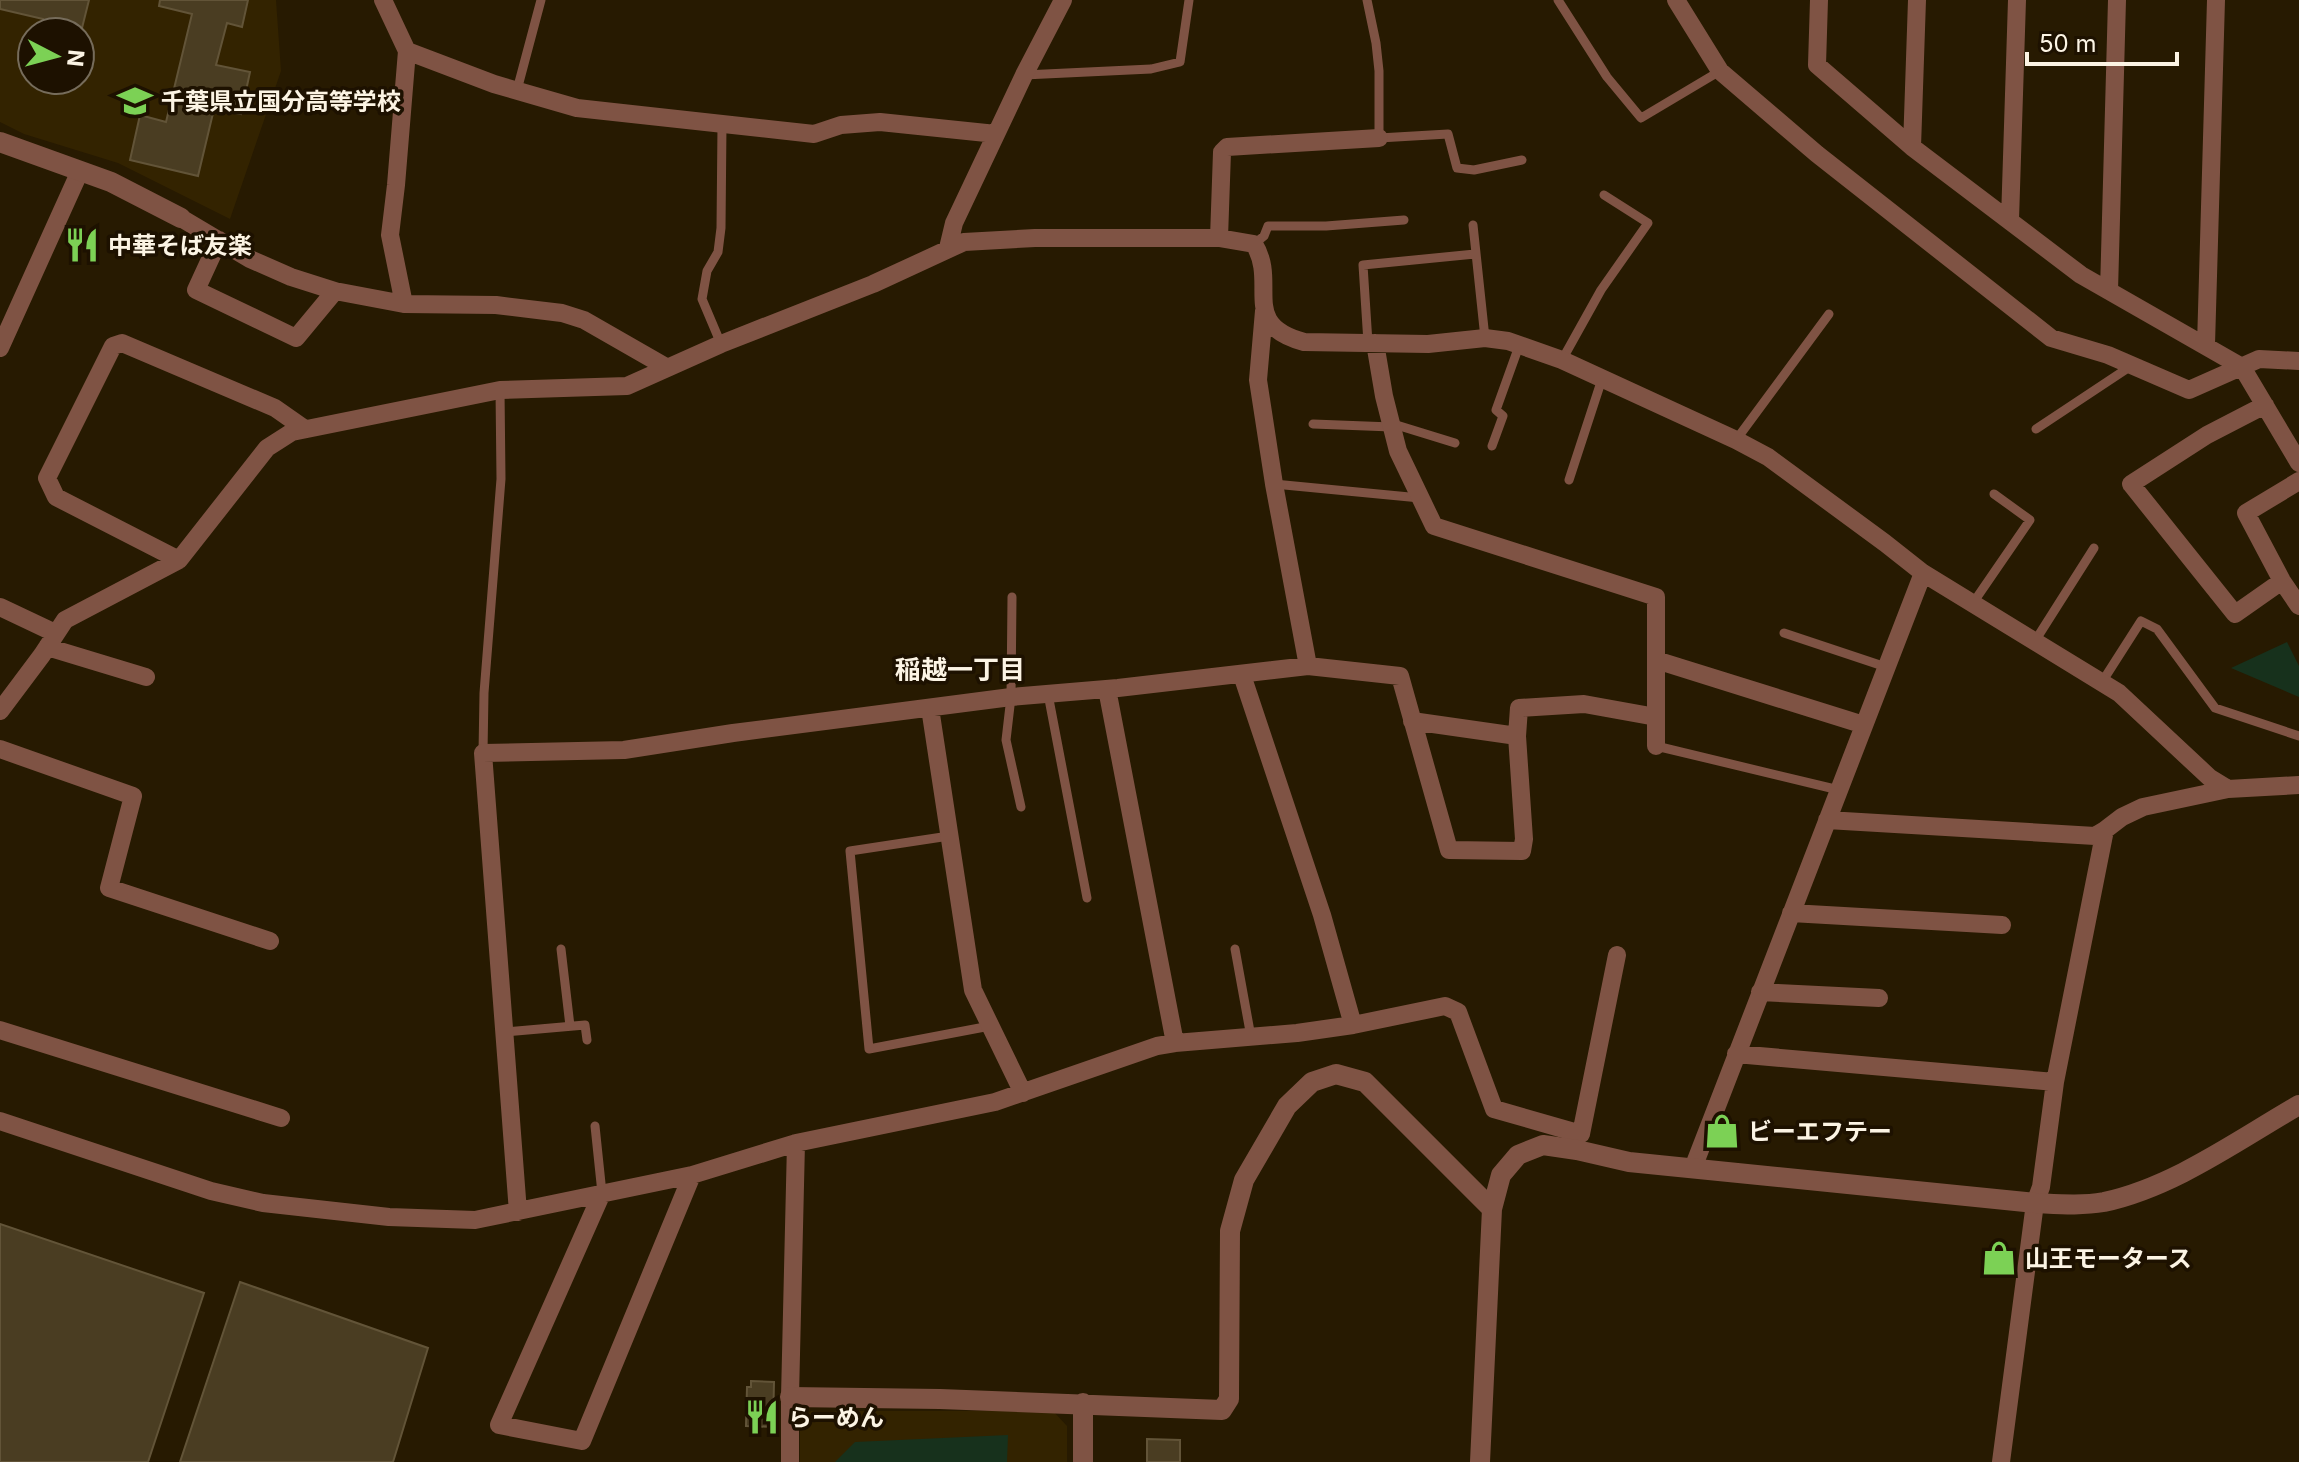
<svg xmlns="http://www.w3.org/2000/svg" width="2299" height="1462" viewBox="0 0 2299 1462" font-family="Inter,'Noto Sans JP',sans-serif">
<rect width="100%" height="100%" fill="#271a01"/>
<!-- built -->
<path fill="#332300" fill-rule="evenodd" d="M 0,0 L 276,0 L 281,71 L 230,219 L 118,163 L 24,134 L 0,122 ZM 32,32 L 80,32 L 80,80 L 32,80 Z
M 811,1411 L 1053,1411 L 1067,1426 L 1067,1462 L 800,1462 L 800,1423 Z"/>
<!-- green -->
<path fill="#17311c" d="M 2287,642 L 2299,666 L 2299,697 L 2231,668 Z
M 1008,1435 L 1007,1462 L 835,1462 L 855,1442 Z"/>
<!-- building -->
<path fill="#4a3d22" stroke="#625438" stroke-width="2" d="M 0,0 L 89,0 L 81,32 L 39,32 L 43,19 L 0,9 Z
M 160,0 L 248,0 L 242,27 L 227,23 L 216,65 L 250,72 L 241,114 L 214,109 L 198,176 L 130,160 L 140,115 L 166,122 L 192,14 L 159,6 Z
M 0,1224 L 204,1293 L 148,1462 L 0,1462 Z
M 240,1282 L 428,1348 L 393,1462 L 180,1462 Z
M 751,1381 L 774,1382 L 773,1427 L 746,1426 L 747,1387 L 751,1387 Z
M 1147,1439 L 1180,1440 L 1180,1462 L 1147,1462 Z"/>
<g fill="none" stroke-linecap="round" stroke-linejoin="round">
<!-- service -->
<path stroke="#7f5344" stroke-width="9" d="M 1367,0 L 1376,43 L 1379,71 L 1379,138 L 1448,134 L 1457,168 L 1474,170 L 1522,160
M 1558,0 L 1607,77 L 1641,118 L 1720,71
M 1024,75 L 1151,69 L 1180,62 L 1189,0
M 517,90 L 541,0
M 1473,225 L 1485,338
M 1254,244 L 1264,236 L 1268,226 L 1326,226 L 1404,220
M 1368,343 L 1363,265 L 1475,254
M 721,344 L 702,299 L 707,271 L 718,252 L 721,228 L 722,125
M 1562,360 L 1601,290 L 1648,223 L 1604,195
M 1390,423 L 1455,443
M 1313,424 L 1392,427
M 2036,429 L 2131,366
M 1736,440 L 1829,314
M 1492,446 L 1503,416 L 1496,410 L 1519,346
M 1569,480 L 1602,379
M 1274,484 L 1420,498
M 1012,597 L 1011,697 L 1006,740 L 1021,807
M 1973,603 L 2030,520 L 1994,494
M 1784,633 L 1886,667
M 2035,641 L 2094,548
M 2102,682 L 2141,621 L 2157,629 L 2215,708 L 2299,736
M 1048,694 L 1087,898
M 1656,746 L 1839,790
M 483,753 L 484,693 L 501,479 L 500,390
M 949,836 L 850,851 L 869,1049 L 990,1026
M 561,949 L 570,1026
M 1235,949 L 1251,1037
M 505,1032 L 585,1025 L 587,1040
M 595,1126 L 602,1193"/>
<!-- minor -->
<path stroke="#7f5344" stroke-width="18" d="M 383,0 L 407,51 L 396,185 L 390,235 L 404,304
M 1676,0 L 1720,71 L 1817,154 L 2051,338 L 2108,355 L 2189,390 L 2259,359 L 2299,361
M 1819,0 L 1817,65 L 1912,147 L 2081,275 L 2242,367 L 2299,463
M 407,51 L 494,84 L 577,108 L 814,134 L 841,125 L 880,122 L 996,134
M 1912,147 L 1917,0
M 181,218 L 250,259 L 291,277 L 335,291 L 404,304 L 496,305 L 562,313 L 584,320 L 666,367
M 2010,220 L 2017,0
M 1219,238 L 1222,152 L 1227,147 L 1379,138
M 219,240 L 196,290 L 296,338 L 335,291
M 948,248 L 954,223 L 1024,75 L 1063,0
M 2109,291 L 2117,0
M 1375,343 L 1384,396 L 1398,451 L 1434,526 L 1656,597 L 1656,746
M 2206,345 L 2216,0
M 0,348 L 80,171
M 2265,405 L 2207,435 L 2131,484 L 2235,614 L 2282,581
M 2299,481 L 2246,513 L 2282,581 L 2299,606
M 179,560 L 56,497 L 47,478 L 113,346 L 122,343 L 275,408 L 305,429
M 0,607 L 55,633
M 47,647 L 146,677
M 1656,660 L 1864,725
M 1308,666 L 1400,676 L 1449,850 L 1522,851 L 1524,839 L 1517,736 L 1519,708 L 1584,704 L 1656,717
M 1242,675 L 1322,915 L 1353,1025 L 1445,1006 L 1458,1012 L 1494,1109 L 1581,1134 L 1617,955
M 1107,689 L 1175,1043
M 930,708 L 973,990 L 1023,1093
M 0,711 L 42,655 L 65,620 L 179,560 L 267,448 L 292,432 L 500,390 L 627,386 L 721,344 L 873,284 L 964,242 L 1035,238 L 1219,238 L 1254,244 C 1279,284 1238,324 1304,342 L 1428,344 L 1485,338 L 1508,341 L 1562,360 L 1736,440 L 1768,457 L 1885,543 L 1923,573 L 2119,693 L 2210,778 L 2228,789 L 2299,785
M 1412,721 L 1517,736
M 0,749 L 133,796 L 109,888 L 270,941
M 1827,820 L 2095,836 L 2105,830
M 1791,913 L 2002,925
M 1760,992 L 1879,998
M 0,1030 L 281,1118
M 1736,1054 L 2055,1082
M 0,1121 L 211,1191 L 263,1203 L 389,1217 L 475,1220 L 692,1175 L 796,1143 L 995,1102 L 1157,1046 L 1175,1043 L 1297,1033 L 1353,1025
M 1693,1168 L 1923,573
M 602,1193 L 499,1425 L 582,1441 L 692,1175
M 518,1212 L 483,753 L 624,750 L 733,733 L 1011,697 L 1118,688 L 1308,666 L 1274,484 L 1258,380 L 1264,311
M 790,1462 L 790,1397 L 796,1143
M 2001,1462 L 2035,1203 L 2041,1187 L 2055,1082 L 2105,830 L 2122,817 L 2143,807 L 2228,789"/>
<!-- tertiary -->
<path stroke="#7f5344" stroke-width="20" d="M 0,142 L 111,182 L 181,218
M 790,1397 L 940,1399 L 1222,1410 L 1229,1399 L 1230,1231 L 1244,1180 L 1287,1106 L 1312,1082 L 1336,1074 L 1365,1082 L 1492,1209
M 1083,1462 L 1083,1403
M 1480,1462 L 1492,1209 L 1501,1175 L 1518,1155 L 1543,1145 L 1577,1150 L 1629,1162 L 2035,1203 C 2058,1204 2081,1206 2104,1202 C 2174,1187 2238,1140 2299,1105"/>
</g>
<!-- icons -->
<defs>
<g id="school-bare" transform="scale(2.76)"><path d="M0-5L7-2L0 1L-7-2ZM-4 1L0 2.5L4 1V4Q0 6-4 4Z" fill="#7cd155" stroke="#1d1100" stroke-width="2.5" paint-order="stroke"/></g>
<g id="restaurant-bare" transform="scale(2.76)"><path d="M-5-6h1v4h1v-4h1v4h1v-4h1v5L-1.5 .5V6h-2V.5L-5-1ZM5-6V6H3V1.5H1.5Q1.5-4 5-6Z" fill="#7cd155" stroke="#1d1100" stroke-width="2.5" paint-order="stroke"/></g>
<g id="shop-bare" transform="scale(2.76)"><path d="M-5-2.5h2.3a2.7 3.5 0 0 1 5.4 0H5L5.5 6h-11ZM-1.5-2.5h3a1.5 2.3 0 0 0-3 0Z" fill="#7cd155" stroke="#1d1100" stroke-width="2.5" paint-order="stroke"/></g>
</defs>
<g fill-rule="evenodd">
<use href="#school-bare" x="135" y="101"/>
<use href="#restaurant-bare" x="82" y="245"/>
<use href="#shop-bare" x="1722" y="1131"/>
<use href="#shop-bare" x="1999" y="1258"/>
<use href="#restaurant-bare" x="762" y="1417"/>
</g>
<g text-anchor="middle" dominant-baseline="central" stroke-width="7" stroke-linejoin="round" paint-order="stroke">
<!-- poi labels -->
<g font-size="24" font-weight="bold" fill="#fcf4e4" stroke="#1d1100" text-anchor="start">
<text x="161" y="101">千葉県立国分高等学校</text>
<text x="108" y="245">中華そば友楽</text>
<text x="1748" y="1131">ビーエフテー</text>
<text x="2025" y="1258">山王モータース</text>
<text x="788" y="1417">らーめん</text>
</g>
<!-- neighbourhood labels -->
<g font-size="26" font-weight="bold" fill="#fcf4e4" stroke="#1d1100">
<text x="960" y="669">稲越一丁目</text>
</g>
</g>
<!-- north arrow -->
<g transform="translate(56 56) rotate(96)"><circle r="38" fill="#1d1100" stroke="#766c5b" stroke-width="2"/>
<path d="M0-6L14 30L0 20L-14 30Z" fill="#7cd155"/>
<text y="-12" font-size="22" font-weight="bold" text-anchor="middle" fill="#fcf4e4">N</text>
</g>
<!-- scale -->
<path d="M2027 52v12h150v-12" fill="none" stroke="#fcf4e4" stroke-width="4"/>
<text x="2039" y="52" font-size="24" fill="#fcf4e4" stroke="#1d1100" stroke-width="6" paint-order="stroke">50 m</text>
</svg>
